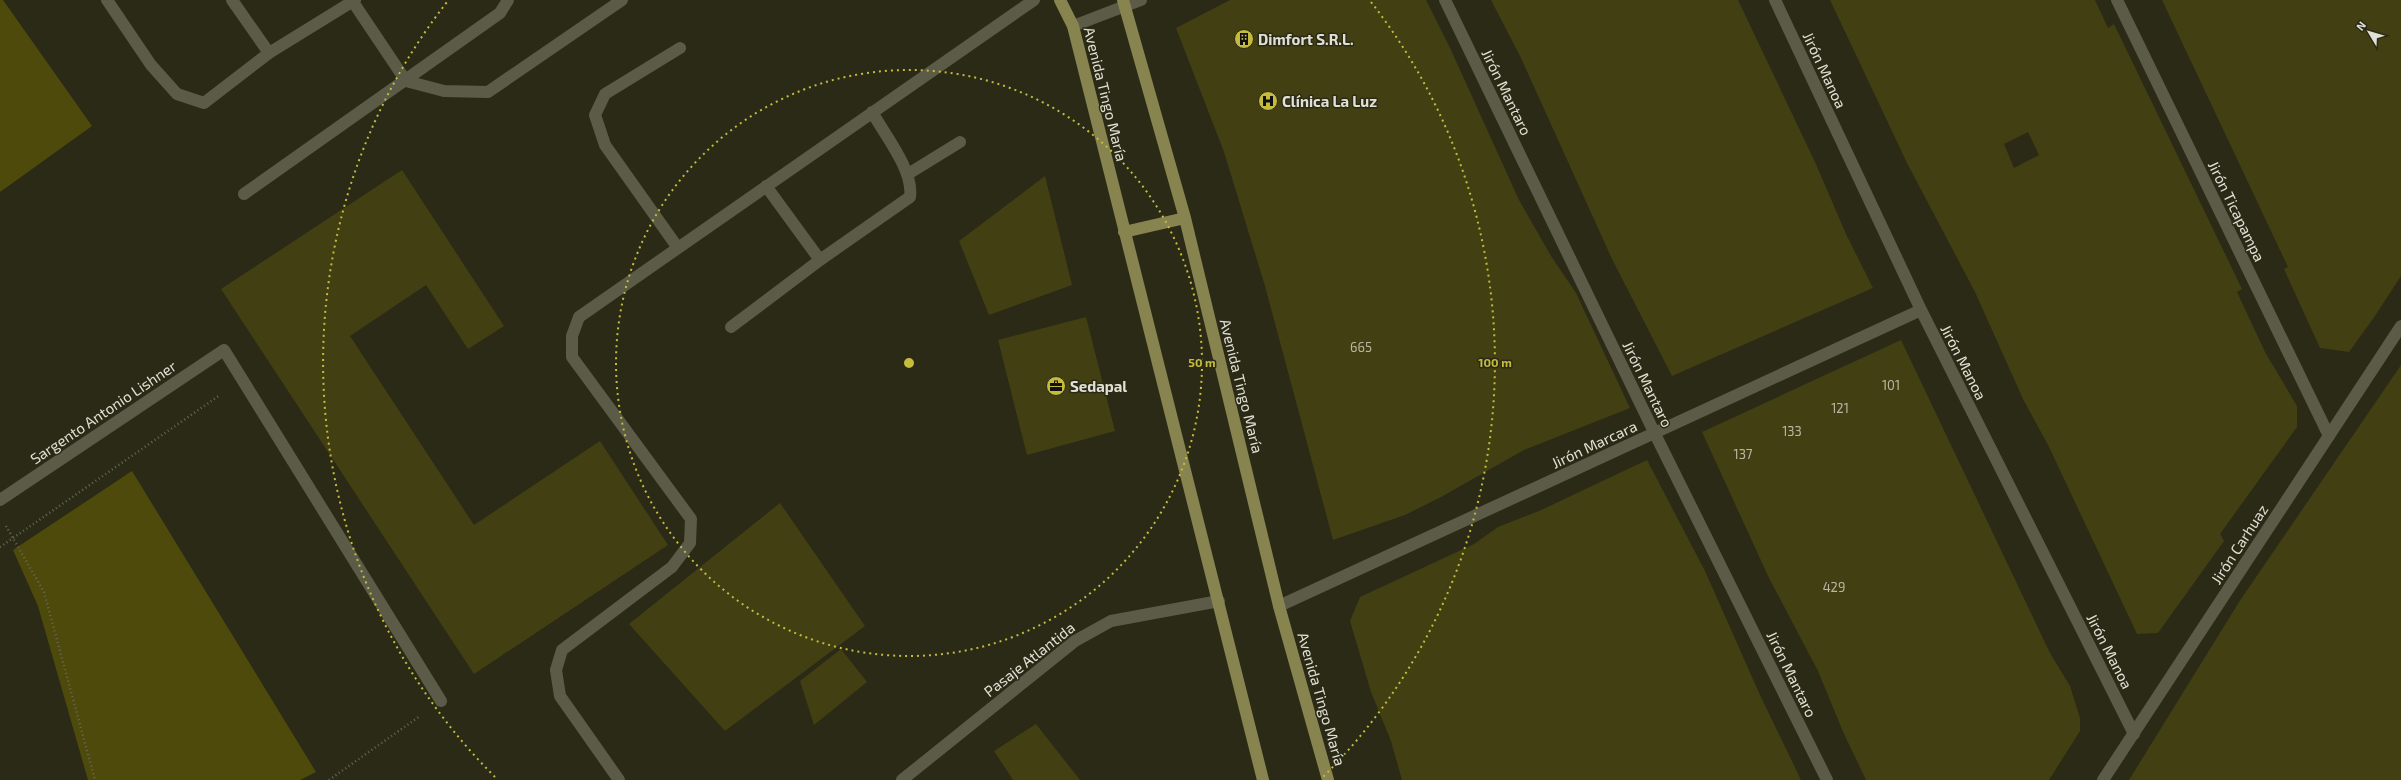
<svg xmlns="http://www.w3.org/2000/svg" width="2401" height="780" viewBox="0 0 2401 780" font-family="'Exo 2',sans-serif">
<rect width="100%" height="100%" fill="#2b2a17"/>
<!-- green -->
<path fill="#4e4a0c" d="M 0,0 L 3,0 L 92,126 L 0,192 Z
M 132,471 L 316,772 L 300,780 L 88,780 L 38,606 L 13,550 Z"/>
<!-- building -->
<path fill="#423f12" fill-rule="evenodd" d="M 1230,0 L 1426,0 L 1451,50 L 1519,200 L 1551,256 L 1576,293 L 1630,408 L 1524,450 L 1441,497 L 1405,515 L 1333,540 L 1265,286 L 1224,152 L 1176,28 Z
M 1491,0 L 1738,0 L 1815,162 L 1846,234 L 1873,288 L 1672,376 L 1612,259 L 1521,58 Z
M 1830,0 L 2095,0 L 2108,28 L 2114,24 L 2242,289 L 2237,292 L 2265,352 L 2297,406 L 2297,427 L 2220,534 L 2224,541 L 2158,633 L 2137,634 L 2049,447 L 2023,399 L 1975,292 L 1907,163 ZM 2028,132 L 2039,155 L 2014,168 L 2004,144 Z
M 2162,0 L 2401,0 L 2401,276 L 2375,316 L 2349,352 L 2320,348 L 2284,269 L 2288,267 Z
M 402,170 L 504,326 L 468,349 L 426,285 L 350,336 L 474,525 L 600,441 L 668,545 L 474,674 L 221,289 Z
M 1045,176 L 1072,285 L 989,315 L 959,241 Z
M 1086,317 L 1115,431 L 1027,455 L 998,340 Z
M 1901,340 L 2050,653 L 2070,686 L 2080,718 L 2080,731 L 2049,780 L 1866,780 L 1844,734 L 1818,671 L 1769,578 L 1702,432 Z
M 2401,365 L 2401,780 L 2129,780 L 2239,602 Z
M 1647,460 L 1705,571 L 1760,695 L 1801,780 L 1402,780 L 1391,741 L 1371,692 L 1350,621 L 1360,597 L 1474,544 L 1498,527 L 1539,511 Z
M 780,503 L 865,626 L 725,731 L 629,624 Z
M 841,649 L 867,682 L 814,725 L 800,681 Z
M 1036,724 L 1080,780 L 1013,780 L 994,751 Z"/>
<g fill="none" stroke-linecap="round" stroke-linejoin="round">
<!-- path -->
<path stroke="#686757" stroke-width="2.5" stroke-dasharray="1 3" stroke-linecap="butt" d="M 6,526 L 44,592 L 95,780
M 0,547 L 220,395
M 329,780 L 420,716"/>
<!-- minor -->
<path stroke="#5c5b47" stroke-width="12" d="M 107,0 L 151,65 L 177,94 L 204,103 L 269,53 L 355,0
M 232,0 L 269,53
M 1445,0 L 1655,434 L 1827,780
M 1775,0 L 1921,310 L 2134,734
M 2117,0 L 2329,436
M 353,2 L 406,81 L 444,91 L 488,92 L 622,0
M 1073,26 L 1141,0
M 908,174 L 960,142
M 766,186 L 820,260 L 910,197 C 914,171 885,135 872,112
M 244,194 L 500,13 L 508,0
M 678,248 L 605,145 L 595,115 L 605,94 L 680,48
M 731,327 L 820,260
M 0,500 L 224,350 L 441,701
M 1279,606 L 1921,310
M 619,780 L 560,696 L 556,670 L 562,650 L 672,567 L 690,543 L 691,519 L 572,357 L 572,336 L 579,317 L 1034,0
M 902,780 L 1075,641 L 1111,621 L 1219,601
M 2103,780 L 2401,326"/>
<!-- major -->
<path stroke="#878450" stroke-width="12" d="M 1060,0 L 1073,26 L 1263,780
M 1123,0 L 1185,218 L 1279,606 L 1328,780
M 1124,232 L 1185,218"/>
</g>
<!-- distance rings -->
<g fill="none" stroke="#c5bc3d" stroke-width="2" stroke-dasharray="2 4">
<circle cx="909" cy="363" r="293"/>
<path d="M495 777A586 586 0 0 1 447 2M1371 2A586 586 0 0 1 1323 777"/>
</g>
<!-- icons -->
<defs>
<g id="building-disc" transform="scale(1)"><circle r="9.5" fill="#c5bc3d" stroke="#2b2a17"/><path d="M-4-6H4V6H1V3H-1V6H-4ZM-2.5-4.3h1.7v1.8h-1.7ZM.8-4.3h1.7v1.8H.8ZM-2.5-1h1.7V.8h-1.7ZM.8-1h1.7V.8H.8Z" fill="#111"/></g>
<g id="hospital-disc" transform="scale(1)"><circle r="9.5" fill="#c5bc3d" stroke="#2b2a17"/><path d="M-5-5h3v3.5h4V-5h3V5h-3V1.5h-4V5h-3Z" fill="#111"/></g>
<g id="office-disc" transform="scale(1)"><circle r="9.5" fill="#c5bc3d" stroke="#2b2a17"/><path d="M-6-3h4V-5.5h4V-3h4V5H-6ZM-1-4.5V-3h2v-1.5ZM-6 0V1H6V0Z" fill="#111"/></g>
</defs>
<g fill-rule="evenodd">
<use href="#building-disc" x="1244" y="39"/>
<use href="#hospital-disc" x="1268" y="101"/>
<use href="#office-disc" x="1056" y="386"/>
</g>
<g text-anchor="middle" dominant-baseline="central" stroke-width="3" stroke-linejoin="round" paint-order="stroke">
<!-- number labels -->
<g font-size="13" fill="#b8b8a4">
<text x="1361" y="347">665</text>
<text x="1891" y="385">101</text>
<text x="1840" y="408">121</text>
<text x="1792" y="431">133</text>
<text x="1743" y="454">137</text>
<text x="1834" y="587">429</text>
</g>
<!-- poi labels -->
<g font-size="15" font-weight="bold" fill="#e0e0d4" stroke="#2b2a17" text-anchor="start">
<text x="1258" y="39">Dimfort S.R.L.</text>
<text x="1282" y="101">Clínica La Luz</text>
<text x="1070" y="386">Sedapal</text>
</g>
<!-- street labels -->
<g font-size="15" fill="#e0e0d4" stroke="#2b2a17">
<text transform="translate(1825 70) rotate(65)">Jirón Manoa</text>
<text transform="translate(1507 92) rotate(64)">Jirón Mantaro</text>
<text transform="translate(1106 94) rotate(76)">Avenida Tingo María</text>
<text transform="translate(2237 211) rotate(64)">Jirón Ticapampa</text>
<text transform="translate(1964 362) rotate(63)">Jirón Manoa</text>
<text transform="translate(1648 384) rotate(64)">Jirón Mantaro</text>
<text transform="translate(1242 386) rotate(76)">Avenida Tingo María</text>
<text transform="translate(103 412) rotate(-34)">Sargento Antonio Lishner</text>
<text transform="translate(1594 444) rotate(-25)">Jirón Marcara</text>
<text transform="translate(2239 544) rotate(-57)">Jirón Carhuaz</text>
<text transform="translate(2110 651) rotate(63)">Jirón Manoa</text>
<text transform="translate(1029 659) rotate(-38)">Pasaje Atlantida</text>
<text transform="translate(1792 674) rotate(64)">Jirón Mantaro</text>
<text transform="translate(1322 699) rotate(74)">Avenida Tingo María</text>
</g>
</g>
<circle cx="909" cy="363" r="6" fill="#c5bc3d" stroke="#2b2a17" stroke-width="2"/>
<g font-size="12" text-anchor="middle" font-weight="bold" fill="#c5bc3d" stroke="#2b2a17" stroke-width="3" stroke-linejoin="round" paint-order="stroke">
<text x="1202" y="367">50 m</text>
<text x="1495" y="367">100 m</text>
</g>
<!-- north arrow -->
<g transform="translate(2369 32) rotate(308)" stroke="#2b2a17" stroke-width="3" paint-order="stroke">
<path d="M0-3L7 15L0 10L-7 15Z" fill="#e0e0d4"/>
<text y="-6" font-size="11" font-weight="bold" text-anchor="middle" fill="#e0e0d4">N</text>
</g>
</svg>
